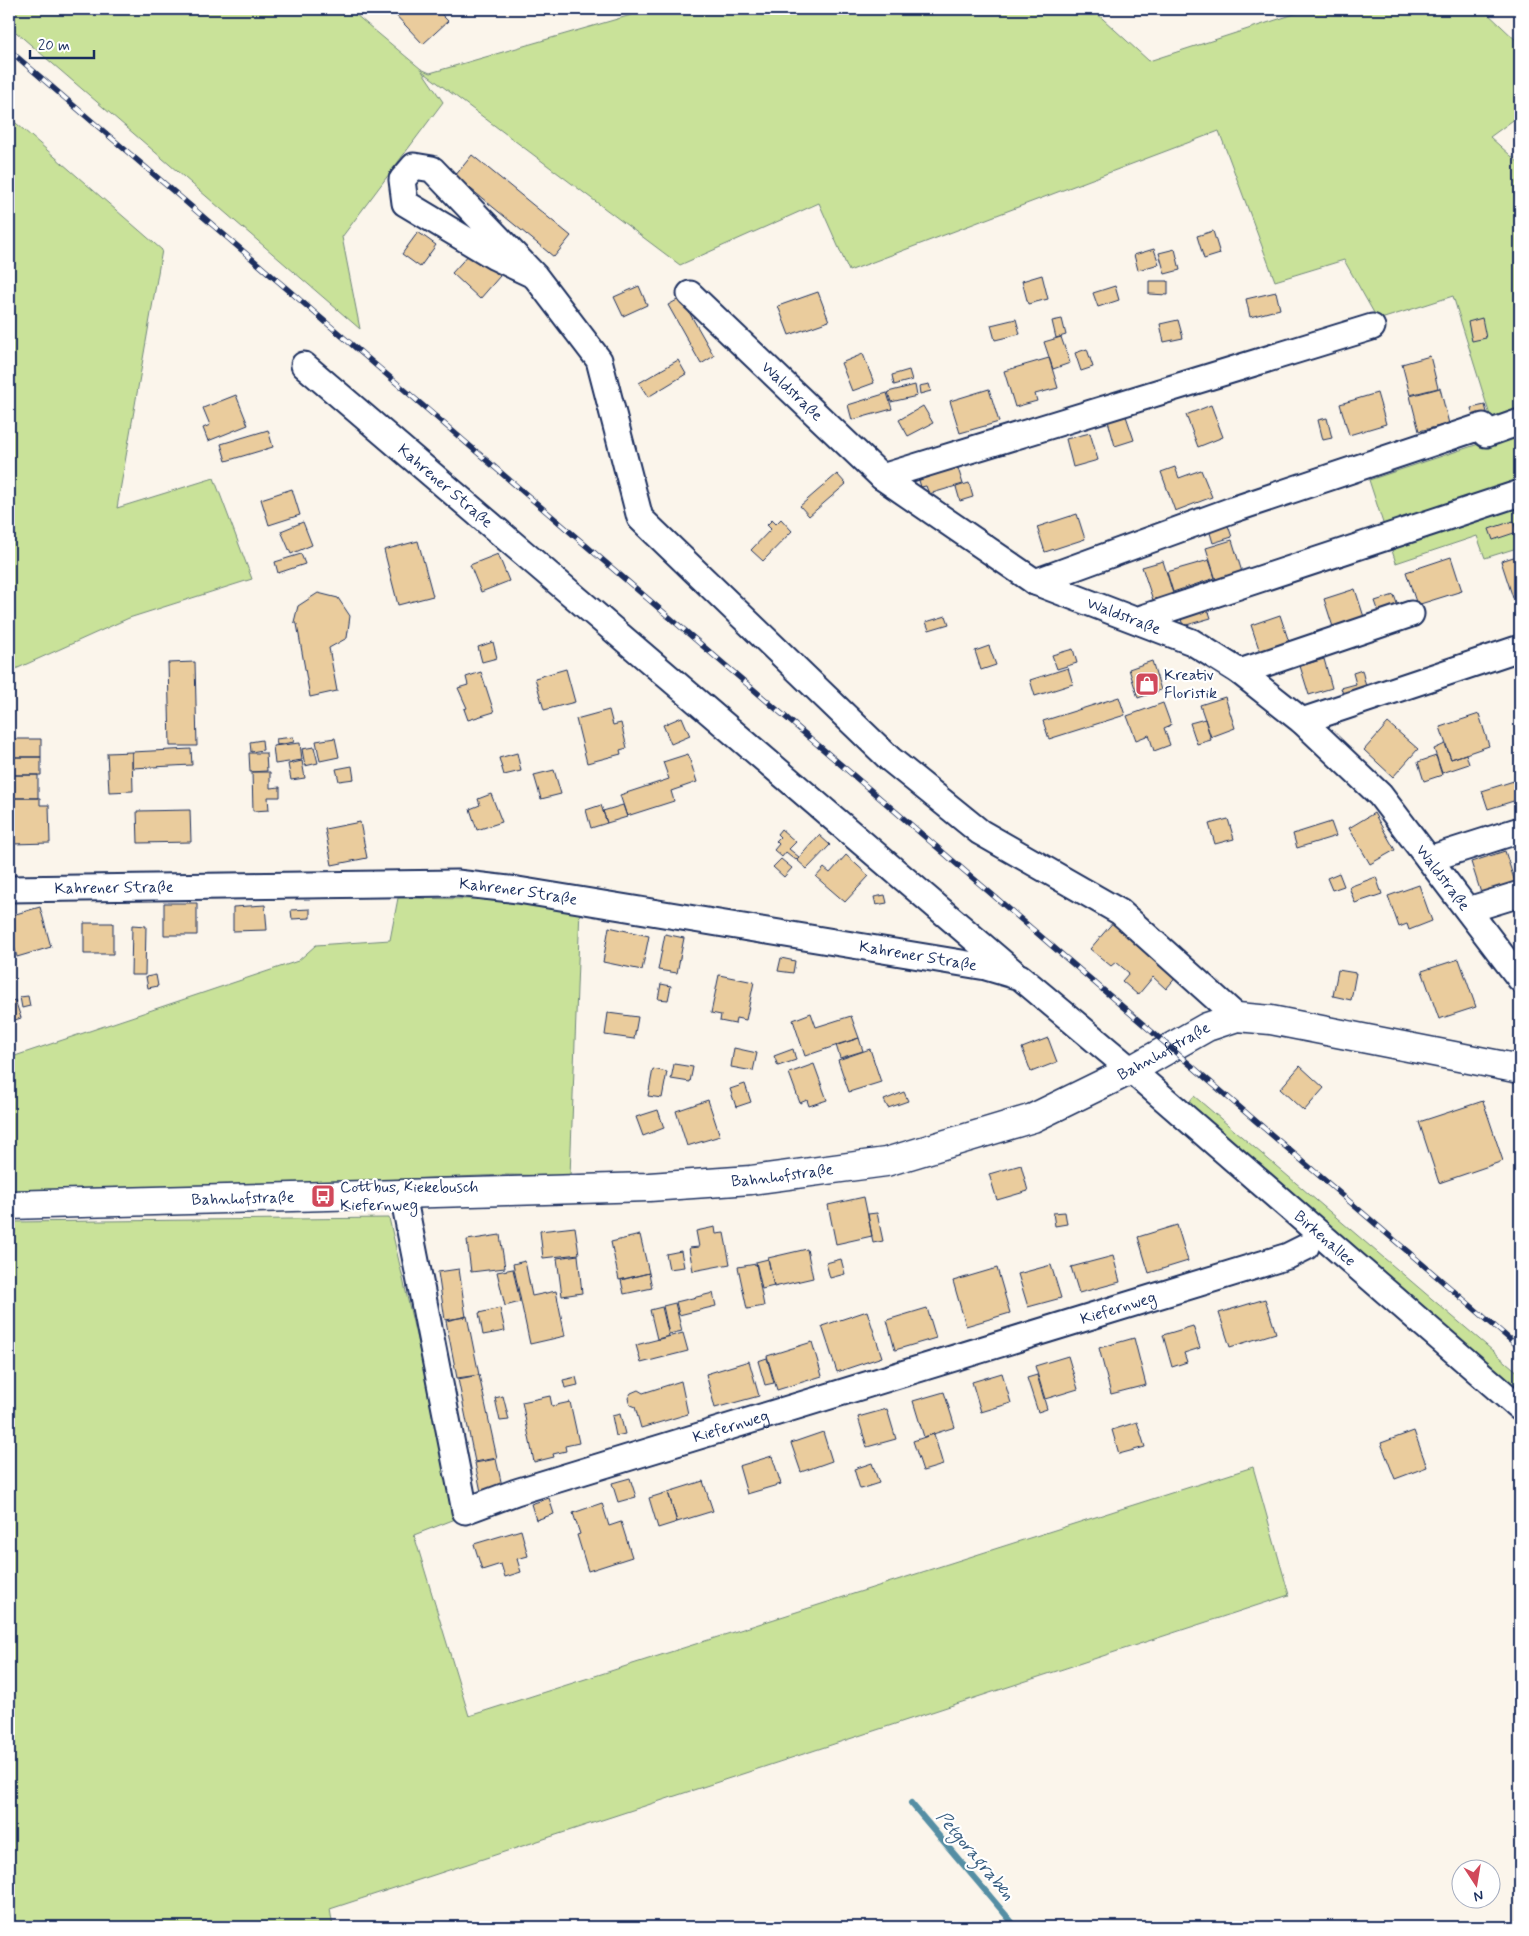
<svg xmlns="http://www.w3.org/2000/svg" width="1529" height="1936" viewBox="0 0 1529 1936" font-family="Mynerve,sans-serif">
<rect width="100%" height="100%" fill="#fbf5eb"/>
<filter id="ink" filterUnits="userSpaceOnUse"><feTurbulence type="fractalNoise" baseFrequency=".02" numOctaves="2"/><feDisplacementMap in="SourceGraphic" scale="10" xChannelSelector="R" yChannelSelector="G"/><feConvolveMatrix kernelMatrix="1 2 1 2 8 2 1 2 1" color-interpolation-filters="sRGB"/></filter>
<g filter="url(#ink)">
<!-- green -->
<path fill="#c9e299" stroke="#72887c" d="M 9,9 L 349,9 L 421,69 L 430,73 L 652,9 L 1092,9 L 1149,61 L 1310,9 L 1483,9 L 1520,44 L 1520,115 L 1490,137 L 1520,164 L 1520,547 L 1485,558 L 1477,536 L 1396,563 L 1369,480 L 1497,438 L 1453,296 L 1378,320 L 1344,260 L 1275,281 L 1219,131 L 849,271 L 819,203 L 680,265 L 422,71 L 443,102 L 342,237 L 360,329 L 9,26 Z
M 9,117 L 162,250 L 117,508 L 214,478 L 252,579 L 129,618 L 9,672 Z
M 398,898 L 473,899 L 580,908 L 570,1176 L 504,1175 L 9,1196 L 9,1058 L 298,961 L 316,945 L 390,940 Z
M 1194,1096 L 1520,1374 L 1520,1403 L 1186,1106 Z
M 389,1218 L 458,1518 L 414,1535 L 469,1716 L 1253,1467 L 1289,1595 L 330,1909 L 333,1927 L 9,1927 L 9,1222 Z"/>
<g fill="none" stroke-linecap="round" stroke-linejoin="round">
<!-- stream -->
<path stroke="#558ea4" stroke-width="6" d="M 911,1803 L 1016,1927"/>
</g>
<!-- building -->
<path fill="#eacc9d" stroke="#1b2f5e" d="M 390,9 L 436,9 L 448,21 L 423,44 Z
M 472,155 L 571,236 L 554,257 L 455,176 Z
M 1213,231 L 1220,254 L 1204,259 L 1197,236 Z
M 418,232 L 436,245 L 420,267 L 402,254 Z
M 1154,249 L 1159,264 L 1138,270 L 1134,255 Z
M 1175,249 L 1180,270 L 1165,274 L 1159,253 Z
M 471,252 L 500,276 L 480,299 L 452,273 Z
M 1042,275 L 1048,299 L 1028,304 L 1022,281 Z
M 1149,281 L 1168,281 L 1168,295 L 1149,294 Z
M 639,286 L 647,305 L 623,316 L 614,297 Z
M 1115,286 L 1119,300 L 1098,307 L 1093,293 Z
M 818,292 L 829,321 L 789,335 L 778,306 Z
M 1276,292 L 1280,309 L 1250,317 L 1246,299 Z
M 681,298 L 714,356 L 701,364 L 668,305 Z
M 1482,318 L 1486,338 L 1472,341 L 1468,322 Z
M 1016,319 L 1020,334 L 995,340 L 991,325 Z
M 1062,319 L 1066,335 L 1056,338 L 1052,321 Z
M 1178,320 L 1183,338 L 1164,342 L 1160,324 Z
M 1061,337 L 1070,363 L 1053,369 L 1044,342 Z
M 1087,349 L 1093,367 L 1081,371 L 1075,353 Z
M 863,354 L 874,383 L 852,391 L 841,363 Z
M 1430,356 L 1438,388 L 1410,395 L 1402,364 Z
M 1049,358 L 1058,388 L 1035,394 L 1037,401 L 1015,407 L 1004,371 Z
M 678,360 L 686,374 L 648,397 L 639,383 Z
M 909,370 L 912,380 L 894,385 L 892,375 Z
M 929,384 L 931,391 L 920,394 L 919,386 Z
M 915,385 L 917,396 L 891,402 L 888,392 Z
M 1440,388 L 1449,424 L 1419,431 L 1410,396 Z
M 989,389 L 999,422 L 960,433 L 950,401 Z
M 887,393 L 892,409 L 852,420 L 848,405 Z
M 1377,393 L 1386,424 L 1349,435 L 1340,404 Z
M 236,395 L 248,425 L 208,441 L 203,428 L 210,425 L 203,408 Z
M 1211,405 L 1223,437 L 1198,447 L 1186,415 Z
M 1485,405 L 1488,416 L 1474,419 L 1471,408 Z
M 923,406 L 933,423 L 908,436 L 899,420 Z
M 1126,416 L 1134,440 L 1115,446 L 1108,421 Z
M 1327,418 L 1332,438 L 1323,440 L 1318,420 Z
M 268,430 L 273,447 L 226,461 L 221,444 Z
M 1090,433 L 1098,460 L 1073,467 L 1066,439 Z
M 956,462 L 963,484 L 929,494 L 926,486 L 921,487 L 917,474 Z
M 1175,467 L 1179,478 L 1201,470 L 1212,497 L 1175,511 L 1161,472 Z
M 837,474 L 846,484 L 809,516 L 800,506 Z
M 969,483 L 973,497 L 960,501 L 956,487 Z
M 292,489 L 300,515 L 269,525 L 261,499 Z
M 1077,514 L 1085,539 L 1045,552 L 1037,527 Z
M 781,519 L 792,531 L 763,561 L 751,550 L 771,529 L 767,525 L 772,520 L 776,524 Z
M 1226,520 L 1232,537 L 1213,543 L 1208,526 Z
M 1513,521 L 1517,532 L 1493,540 L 1489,529 Z
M 303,522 L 312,545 L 291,554 L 281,531 Z
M 1232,540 L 1242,572 L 1216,580 L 1206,548 Z
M 418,541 L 433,596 L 398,605 L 384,550 Z
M 301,554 L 305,564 L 278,573 L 275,562 Z
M 498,554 L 509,581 L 481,592 L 470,565 Z
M 1520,555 L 1520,596 L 1513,598 L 1501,561 Z
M 1451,557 L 1462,591 L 1417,605 L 1406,572 Z
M 1209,560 L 1215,578 L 1173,592 L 1167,572 Z
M 1163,561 L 1175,600 L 1155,606 L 1142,567 Z
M 1355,589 L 1364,617 L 1333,627 L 1324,599 Z
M 318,593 L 338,598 L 350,616 L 347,638 L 329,648 L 337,691 L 310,697 L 297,624 L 294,622 L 298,606 Z
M 1394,595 L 1400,612 L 1381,618 L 1375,601 Z
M 1206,603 L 1211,618 L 1183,626 L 1179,612 Z
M 1280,615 L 1289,642 L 1260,652 L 1251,625 Z
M 946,616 L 949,624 L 929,630 L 926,622 Z
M 493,642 L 497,658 L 482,662 L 478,647 Z
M 989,646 L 996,665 L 981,670 L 975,651 Z
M 1073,649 L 1077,663 L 1057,669 L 1052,655 Z
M 1324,659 L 1332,688 L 1309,695 L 1300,666 Z
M 1152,661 L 1161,690 L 1138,698 L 1129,669 Z
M 195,662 L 197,746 L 170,746 L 168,663 Z
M 1068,668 L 1073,684 L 1035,696 L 1030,680 Z
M 566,669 L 575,702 L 544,710 L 535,678 Z
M 1362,670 L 1367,691 L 1344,697 L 1341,688 L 1356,684 L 1353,673 Z
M 481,672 L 494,712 L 468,720 L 464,709 L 467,708 L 458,688 L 468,685 L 466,677 Z
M 1119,697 L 1125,715 L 1049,739 L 1043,721 Z
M 1225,697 L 1235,728 L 1211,737 L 1200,705 Z
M 1163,703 L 1171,725 L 1164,728 L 1170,745 L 1154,751 L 1149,735 L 1136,740 L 1127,716 Z
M 609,710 L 613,725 L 621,723 L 627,748 L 620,750 L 621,754 L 587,763 L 576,719 Z
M 1479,714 L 1489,746 L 1451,759 L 1440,727 Z
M 682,717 L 690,736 L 671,744 L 663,725 Z
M 1205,719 L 1211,740 L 1197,744 L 1190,723 Z
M 1388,723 L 1418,749 L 1393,777 L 1364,750 Z
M 293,737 L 294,742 L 277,745 L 276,739 Z
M 335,738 L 339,757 L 320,761 L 316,741 Z
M 9,739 L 41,739 L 41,757 L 9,757 Z
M 262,740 L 263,750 L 251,752 L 250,742 Z
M 300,743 L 302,760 L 275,764 L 273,746 Z
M 1445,744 L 1451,759 L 1466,754 L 1469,764 L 1442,773 L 1434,749 Z
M 314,747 L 318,763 L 305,766 L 302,749 Z
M 191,749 L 192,765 L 132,768 L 132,752 Z
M 132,752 L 133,791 L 109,792 L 107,753 Z
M 249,753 L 266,753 L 267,771 L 250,772 Z
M 517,753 L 521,771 L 504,775 L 499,758 Z
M 688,754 L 697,782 L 671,791 L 674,801 L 627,816 L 620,795 L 669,779 L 663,762 Z
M 1436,756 L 1442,775 L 1424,781 L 1418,762 Z
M 9,757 L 41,757 L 41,775 L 9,775 Z
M 302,761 L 305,778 L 291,780 L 288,764 Z
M 352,766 L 354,779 L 339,781 L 336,769 Z
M 554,770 L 561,794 L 541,799 L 534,775 Z
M 252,772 L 270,772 L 270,788 L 280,787 L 280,797 L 268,797 L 269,810 L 253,811 Z
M 9,775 L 38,775 L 38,798 L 9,798 Z
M 1520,779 L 1520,799 L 1488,809 L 1482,791 Z
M 491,794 L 502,822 L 477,830 L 470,809 L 480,805 L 478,799 Z
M 10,798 L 40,798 L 40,805 L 49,805 L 50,843 L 12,844 Z
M 601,805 L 607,823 L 591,828 L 586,810 Z
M 623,805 L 627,817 L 607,823 L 603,811 Z
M 190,810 L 191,842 L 138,843 L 137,811 Z
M 1374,813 L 1395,850 L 1370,864 L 1349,828 Z
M 1228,819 L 1234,839 L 1215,844 L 1209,824 Z
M 360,822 L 367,858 L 332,865 L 325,829 Z
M 1331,822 L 1336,836 L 1297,848 L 1293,834 Z
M 781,829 L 796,842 L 789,849 L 799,857 L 796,860 L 786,852 L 782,857 L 774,850 L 779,844 L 776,841 L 780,837 L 777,834 Z
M 819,835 L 830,845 L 807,869 L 797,860 Z
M 1505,851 L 1515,882 L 1481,893 L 1471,862 Z
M 846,855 L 869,876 L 845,902 L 816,877 L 824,868 L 830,873 Z
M 781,859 L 792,868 L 784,877 L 773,867 Z
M 1339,873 L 1344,886 L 1332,890 L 1327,878 Z
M 1376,877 L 1382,894 L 1355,903 L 1349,887 Z
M 1419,885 L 1432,921 L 1409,930 L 1407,924 L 1399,927 L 1388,896 Z
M 885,895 L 887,903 L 876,905 L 874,897 Z
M 164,903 L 197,903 L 197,935 L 164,935 Z
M 265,905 L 267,930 L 233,931 L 233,907 Z
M 40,907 L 51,947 L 17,957 L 9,928 L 9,916 Z
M 310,909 L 310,918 L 292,919 L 291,910 Z
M 1115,920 L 1178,975 L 1166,989 L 1153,977 L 1138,995 L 1122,981 L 1129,973 L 1116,962 L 1111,966 L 1090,949 Z
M 84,923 L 113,923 L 113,954 L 84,954 Z
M 132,925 L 146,926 L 145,975 L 131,975 Z
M 609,927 L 649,936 L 642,970 L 603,962 Z
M 665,934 L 684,938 L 677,973 L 658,970 Z
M 781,958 L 795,961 L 793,973 L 778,971 Z
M 1459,959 L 1476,1007 L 1439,1019 L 1422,971 Z
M 1338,970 L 1356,973 L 1351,1000 L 1333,996 Z
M 156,975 L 158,986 L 148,988 L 146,977 Z
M 719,975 L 754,982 L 746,1020 L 736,1018 L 735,1024 L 720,1021 L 721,1015 L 711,1013 Z
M 661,984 L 671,986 L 668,1000 L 658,999 Z
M 28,996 L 30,1006 L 22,1008 L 20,997 Z
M 15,1000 L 21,1018 L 9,1022 L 9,1002 Z
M 608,1013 L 638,1017 L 634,1039 L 605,1035 Z
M 811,1013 L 816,1027 L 851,1016 L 859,1038 L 805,1056 L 793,1020 Z
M 859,1038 L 863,1051 L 840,1058 L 836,1045 Z
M 1048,1038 L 1057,1062 L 1031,1072 L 1022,1048 Z
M 734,1048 L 757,1053 L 753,1071 L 731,1067 Z
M 793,1049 L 796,1060 L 778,1066 L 774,1056 Z
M 870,1049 L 881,1082 L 849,1092 L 838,1060 Z
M 674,1064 L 693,1067 L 690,1082 L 671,1079 Z
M 814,1064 L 827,1100 L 809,1106 L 807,1100 L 800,1103 L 789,1073 Z
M 1300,1066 L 1324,1088 L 1304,1111 L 1280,1089 Z
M 653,1069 L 667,1072 L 662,1098 L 648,1096 Z
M 745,1084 L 751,1102 L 736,1107 L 730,1089 Z
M 904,1092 L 908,1101 L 888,1108 L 884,1100 Z
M 708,1100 L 720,1136 L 687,1146 L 676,1111 Z
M 1483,1101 L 1503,1161 L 1439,1183 L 1419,1122 Z
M 658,1110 L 664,1128 L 643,1136 L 636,1117 Z
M 1021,1165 L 1028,1191 L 997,1200 L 989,1174 Z
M 864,1197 L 872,1236 L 836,1244 L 828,1205 Z
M 1065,1212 L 1067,1224 L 1055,1226 L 1053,1213 Z
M 877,1213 L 883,1241 L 873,1243 L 868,1214 Z
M 1177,1225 L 1188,1261 L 1149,1273 L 1138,1237 Z
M 575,1227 L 579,1254 L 543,1258 L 540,1231 Z
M 715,1227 L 716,1234 L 724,1233 L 730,1264 L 693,1271 L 689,1248 L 699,1247 L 696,1231 Z
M 500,1235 L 505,1268 L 471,1272 L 467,1240 Z
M 640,1235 L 649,1273 L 619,1280 L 611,1242 Z
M 807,1249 L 813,1278 L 774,1287 L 768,1258 Z
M 681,1251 L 684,1267 L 669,1269 L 666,1254 Z
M 578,1255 L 582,1293 L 562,1296 L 557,1258 Z
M 1113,1256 L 1120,1282 L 1079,1293 L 1071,1267 Z
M 768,1259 L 774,1286 L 762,1289 L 756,1262 Z
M 841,1259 L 845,1274 L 830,1278 L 826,1263 Z
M 525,1261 L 532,1296 L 556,1291 L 565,1336 L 530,1344 L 513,1264 Z
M 756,1264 L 764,1306 L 747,1309 L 738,1267 Z
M 1051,1265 L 1061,1298 L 1028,1307 L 1018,1274 Z
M 997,1268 L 1010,1313 L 966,1326 L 953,1281 Z
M 459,1269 L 466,1317 L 445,1320 L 438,1272 Z
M 513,1269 L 520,1302 L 505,1306 L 497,1272 Z
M 649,1273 L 652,1288 L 624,1294 L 621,1280 Z
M 713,1293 L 716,1306 L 679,1315 L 676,1302 Z
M 1265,1299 L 1276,1333 L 1230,1347 L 1219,1313 Z
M 675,1303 L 682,1331 L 669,1334 L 663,1306 Z
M 662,1307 L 669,1336 L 657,1339 L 650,1310 Z
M 500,1308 L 505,1331 L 483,1335 L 479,1313 Z
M 927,1308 L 936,1338 L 895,1350 L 887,1320 Z
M 867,1311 L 882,1357 L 837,1372 L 822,1326 Z
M 467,1316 L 479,1375 L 457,1378 L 446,1321 Z
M 1193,1326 L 1200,1348 L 1184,1353 L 1187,1362 L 1172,1367 L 1163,1335 Z
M 683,1333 L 688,1351 L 641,1363 L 636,1345 Z
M 1134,1338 L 1146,1385 L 1111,1394 L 1099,1348 Z
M 812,1342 L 822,1376 L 777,1390 L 767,1356 Z
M 1068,1356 L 1078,1389 L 1045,1399 L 1035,1366 Z
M 767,1358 L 774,1383 L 765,1385 L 758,1361 Z
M 749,1361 L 759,1396 L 715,1408 L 706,1374 Z
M 1002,1373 L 1011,1403 L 981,1412 L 972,1382 Z
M 479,1375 L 497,1458 L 475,1462 L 458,1379 Z
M 1037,1375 L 1047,1409 L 1038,1412 L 1027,1378 Z
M 576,1377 L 578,1385 L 565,1388 L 563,1380 Z
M 681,1381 L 688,1414 L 641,1428 L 635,1407 L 630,1405 L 628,1398 L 631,1393 L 638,1390 L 643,1393 Z
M 944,1392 L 955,1427 L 924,1437 L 913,1401 Z
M 503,1396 L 509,1420 L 500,1421 L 495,1398 Z
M 550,1396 L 552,1406 L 570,1402 L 579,1443 L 565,1446 L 566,1451 L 553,1454 L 554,1457 L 534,1462 L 522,1402 Z
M 887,1409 L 896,1439 L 867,1447 L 858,1417 Z
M 620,1414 L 625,1434 L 616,1436 L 612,1416 Z
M 1137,1422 L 1145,1447 L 1119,1454 L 1112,1430 Z
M 1414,1431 L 1427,1467 L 1395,1479 L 1381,1443 Z
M 823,1432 L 832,1461 L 801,1472 L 791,1443 Z
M 934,1434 L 943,1465 L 923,1471 L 913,1441 Z
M 772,1456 L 781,1484 L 747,1494 L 739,1466 Z
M 496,1459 L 502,1486 L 481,1492 L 475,1463 Z
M 872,1463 L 879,1483 L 860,1489 L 854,1469 Z
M 630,1478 L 636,1497 L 618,1502 L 612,1483 Z
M 703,1481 L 713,1511 L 677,1522 L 668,1492 Z
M 668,1492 L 677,1522 L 658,1528 L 649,1498 Z
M 549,1498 L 554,1514 L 536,1520 L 531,1504 Z
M 602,1503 L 609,1526 L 621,1522 L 632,1557 L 588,1571 L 577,1535 L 580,1534 L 573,1513 Z
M 521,1530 L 528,1556 L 517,1559 L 521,1572 L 505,1577 L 501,1564 L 482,1570 L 474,1544 Z"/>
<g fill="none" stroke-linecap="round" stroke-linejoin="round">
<!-- minor casing -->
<g stroke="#1b2f5e" stroke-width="29">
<g id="minor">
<path d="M 535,276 L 495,257 L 405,203 L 402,180 L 414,166 L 432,169 L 535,276 L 599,360 L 640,518 L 890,759 L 980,832 L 1120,912 L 1237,1017"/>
<path id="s1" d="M 690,294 L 882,477 L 1035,582 L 1192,642 L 1240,672 L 1302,721 L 1380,795 L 1520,979"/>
<path id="s2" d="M 304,365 L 1012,971"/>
<path d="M 882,477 L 1372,327"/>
<path d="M 1035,582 L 1232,510 L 1483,426 L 1486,434 L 1520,422"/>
<path d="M 1136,620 L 1520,493"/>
<path d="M 1240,672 L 1411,614"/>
<path d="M 1302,721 L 1520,648"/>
<path d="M 1429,859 L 1520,830"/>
<path id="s3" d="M 9,889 L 457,883 L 518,890 L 986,967 L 1020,977 L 1131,1070 L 1520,1408"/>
<path d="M 1468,910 L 1520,894"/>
<path id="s4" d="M 403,1195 L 465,1511 L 516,1492 L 1288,1256 L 1306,1247"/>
</g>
</g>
<!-- major casing -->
<g stroke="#1b2f5e" stroke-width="31">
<g id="major">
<path id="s5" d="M 9,1205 L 649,1187 L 751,1180 L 886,1162 L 1033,1118 L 1131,1070 L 1207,1027 L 1237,1017 L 1271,1020 L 1520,1069"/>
</g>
</g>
<!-- minor -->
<use href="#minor" stroke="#fff" stroke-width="25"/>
<!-- major -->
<use href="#major" stroke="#fff" stroke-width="28"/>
<!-- rail casing -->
<g stroke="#1b2f5e" stroke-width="5.5">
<path id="rail" d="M 9,50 L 1520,1348"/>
</g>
<!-- rail -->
<use href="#rail" stroke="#fff" stroke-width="4" stroke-dasharray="11" stroke-linecap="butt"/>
</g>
</g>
<!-- icons -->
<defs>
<g id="shop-square" transform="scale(1.25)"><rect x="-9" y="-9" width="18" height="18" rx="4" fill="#d1495b" stroke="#fff"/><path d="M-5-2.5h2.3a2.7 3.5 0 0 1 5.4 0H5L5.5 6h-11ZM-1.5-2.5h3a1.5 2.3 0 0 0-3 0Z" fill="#fff"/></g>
<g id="bus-square" transform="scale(1.25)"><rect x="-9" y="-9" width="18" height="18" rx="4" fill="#d1495b" stroke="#fff"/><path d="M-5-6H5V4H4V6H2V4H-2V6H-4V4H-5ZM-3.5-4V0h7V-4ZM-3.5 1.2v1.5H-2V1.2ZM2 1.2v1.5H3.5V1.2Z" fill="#fff"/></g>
</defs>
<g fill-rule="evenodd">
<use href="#shop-square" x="1147" y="684"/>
<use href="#bus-square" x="323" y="1196"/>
</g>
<g text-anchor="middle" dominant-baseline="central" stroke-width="4.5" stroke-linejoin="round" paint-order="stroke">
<!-- street labels -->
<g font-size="16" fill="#1b2f5e" stroke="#fff">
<text stroke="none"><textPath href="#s1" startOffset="141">Waldstraße</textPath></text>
<text stroke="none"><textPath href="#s2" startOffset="186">Kahrener Straße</textPath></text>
<text stroke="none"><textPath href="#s1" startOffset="546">Waldstraße</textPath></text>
<text stroke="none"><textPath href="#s1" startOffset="966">Waldstraße</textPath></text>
<text stroke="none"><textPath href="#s3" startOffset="105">Kahrener Straße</textPath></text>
<text stroke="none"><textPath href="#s3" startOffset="510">Kahrener Straße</textPath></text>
<text stroke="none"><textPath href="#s3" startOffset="915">Kahrener Straße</textPath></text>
<text stroke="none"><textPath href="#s5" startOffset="1179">Bahnhofstraße</textPath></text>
<text stroke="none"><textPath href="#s5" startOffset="774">Bahnhofstraße</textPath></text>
<text stroke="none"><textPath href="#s5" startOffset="234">Bahnhofstraße</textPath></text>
<text stroke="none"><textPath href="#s3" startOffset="1421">Birkenallee</textPath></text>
<text stroke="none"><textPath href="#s4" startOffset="1006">Kiefernweg</textPath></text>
<text stroke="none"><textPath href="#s4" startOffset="601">Kiefernweg</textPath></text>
</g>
<!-- poi labels -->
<g font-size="16" fill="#1b2f5e" stroke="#fff" text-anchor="start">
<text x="1164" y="675">Kreativ<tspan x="1164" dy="18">Floristik</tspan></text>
<text x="340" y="1187">Cottbus, Kiekebusch<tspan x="340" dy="18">Kiefernweg</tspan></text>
</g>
<!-- water labels -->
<g font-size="18" font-style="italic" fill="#385e81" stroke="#fff">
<text transform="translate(975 1856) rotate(50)">Petgoragraben</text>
</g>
</g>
<!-- margin -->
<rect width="1529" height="1936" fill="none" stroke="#fff" stroke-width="30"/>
<rect x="15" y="15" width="1499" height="1906" fill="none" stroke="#1b2f5e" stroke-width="2" filter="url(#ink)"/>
<!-- north arrow -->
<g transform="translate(1476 1884) rotate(168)"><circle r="24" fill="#ffffff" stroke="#a4acbf"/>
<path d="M0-4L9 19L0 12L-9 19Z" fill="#d1495b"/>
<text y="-8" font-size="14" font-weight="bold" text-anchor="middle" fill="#1b2f5e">N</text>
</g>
<!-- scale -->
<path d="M30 50v8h64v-8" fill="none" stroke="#1b2f5e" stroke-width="2.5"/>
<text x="38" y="50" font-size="15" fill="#1b2f5e" stroke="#ffffff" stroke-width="4" paint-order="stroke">20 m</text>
</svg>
